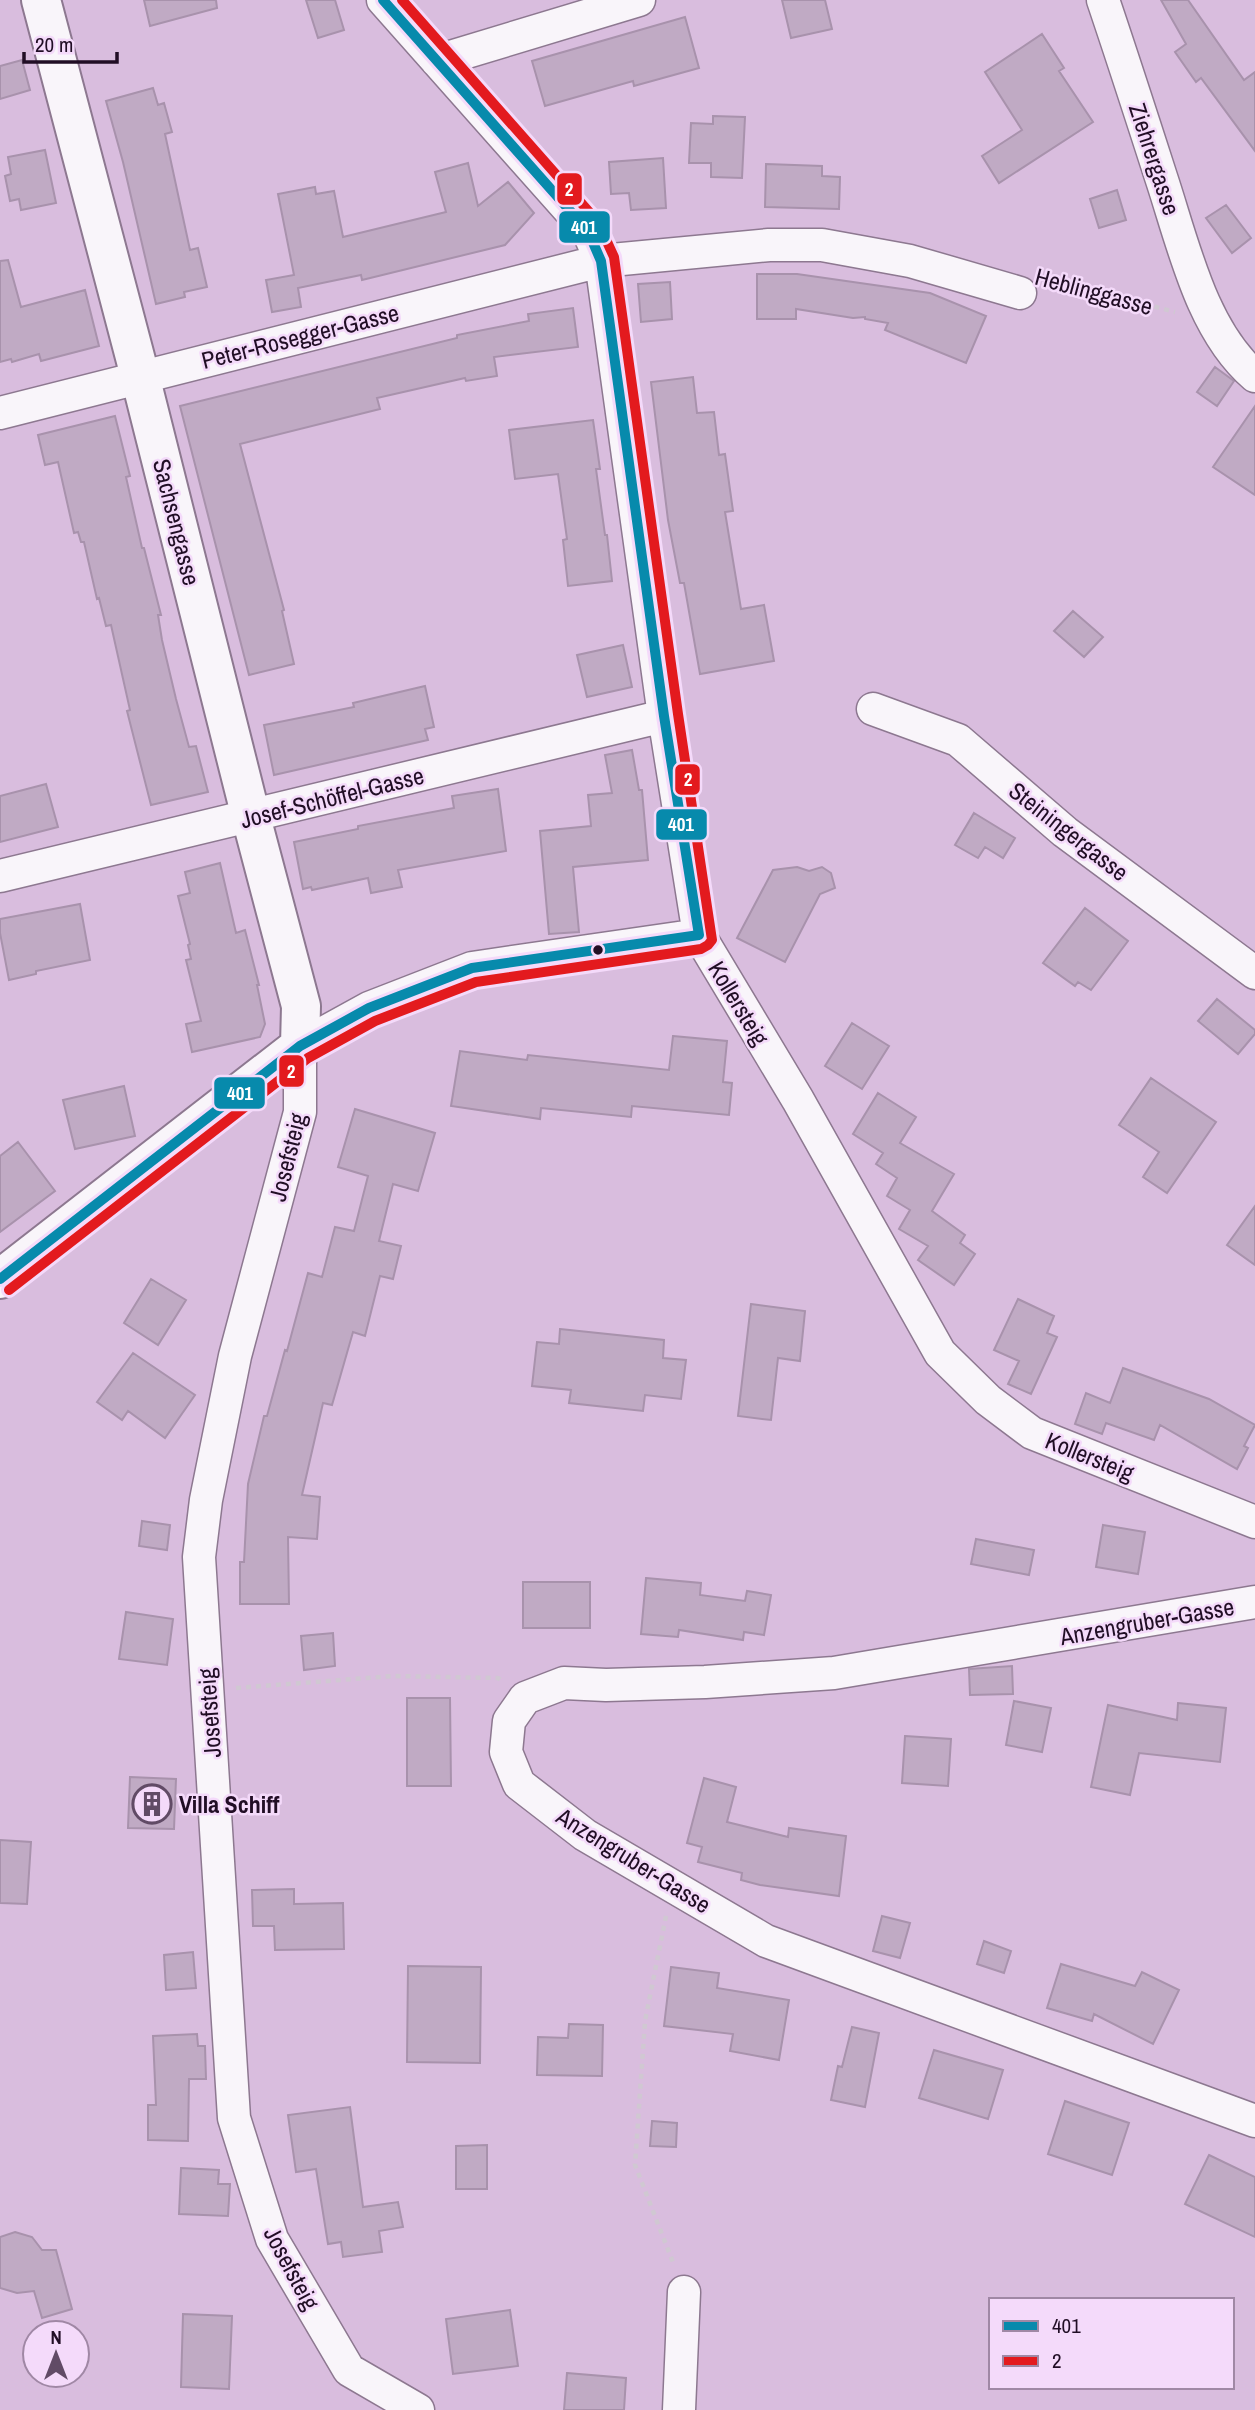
<svg xmlns="http://www.w3.org/2000/svg" width="1255" height="2410" viewBox="0 0 1255 2410" font-family="'Archivo Narrow',sans-serif">
<rect width="100%" height="100%" fill="#d9bdde"/>
<!-- building -->
<path fill="#c0aac4" stroke="#a892ac" stroke-width="2" d="M 144,0 L 216,0 L 217,8 L 150,26 Z
M 306,0 L 335,0 L 344,30 L 318,38 Z
M 782,0 L 825,0 L 832,29 L 791,38 Z
M 1161,0 L 1188,0 L 1244,80 L 1255,72 L 1255,151 L 1201,78 L 1196,82 L 1175,52 L 1186,44 Z
M 685,17 L 699,68 L 634,86 L 633,81 L 545,106 L 532,61 Z
M 1042,34 L 1064,68 L 1059,71 L 1093,122 L 999,183 L 982,156 L 1022,130 L 985,72 Z
M 22,60 L 30,90 L 0,99 L 0,66 Z
M 153,88 L 158,105 L 164,103 L 172,132 L 165,134 L 190,250 L 198,248 L 207,287 L 184,292 L 185,297 L 156,304 L 123,162 L 106,101 Z
M 713,116 L 745,117 L 742,178 L 711,177 L 711,163 L 689,163 L 691,123 L 713,124 Z
M 45,150 L 56,203 L 21,210 L 19,199 L 10,201 L 5,176 L 11,174 L 8,157 Z
M 663,158 L 666,208 L 631,210 L 629,193 L 611,194 L 609,162 Z
M 468,163 L 478,206 L 508,182 L 534,213 L 505,245 L 362,280 L 361,275 L 298,288 L 301,307 L 272,312 L 266,280 L 294,275 L 278,194 L 315,187 L 316,194 L 334,191 L 343,237 L 446,212 L 435,172 Z
M 766,164 L 822,166 L 822,176 L 840,177 L 839,209 L 765,207 Z
M 1117,190 L 1126,220 L 1099,228 L 1090,199 Z
M 1226,205 L 1251,238 L 1232,253 L 1206,218 Z
M 8,260 L 21,307 L 85,290 L 99,346 L 41,361 L 39,354 L 12,362 L 11,359 L 0,362 L 0,261 Z
M 757,274 L 797,274 L 930,293 L 986,316 L 966,363 L 885,330 L 888,323 L 865,319 L 865,317 L 853,318 L 796,309 L 796,319 L 757,319 Z
M 670,282 L 672,319 L 641,322 L 638,284 Z
M 573,308 L 578,347 L 494,357 L 497,376 L 466,381 L 465,378 L 377,398 L 380,409 L 240,444 L 284,610 L 282,611 L 294,664 L 249,675 L 180,406 L 457,338 L 457,335 L 529,321 L 528,314 Z
M 1215,367 L 1234,381 L 1217,406 L 1197,392 Z
M 693,377 L 697,413 L 714,412 L 719,455 L 725,454 L 733,511 L 725,512 L 741,609 L 764,605 L 774,661 L 700,674 L 684,583 L 680,583 L 668,520 L 651,382 Z
M 1255,406 L 1255,495 L 1213,467 Z
M 115,416 L 130,476 L 126,477 L 142,548 L 144,548 L 161,615 L 158,615 L 162,640 L 176,699 L 189,747 L 196,746 L 208,792 L 151,805 L 127,711 L 130,710 L 111,625 L 106,626 L 99,598 L 97,599 L 84,542 L 81,542 L 78,532 L 74,533 L 58,462 L 45,465 L 38,435 Z
M 593,420 L 600,469 L 596,469 L 605,535 L 607,535 L 612,581 L 568,586 L 563,540 L 567,539 L 558,474 L 515,479 L 509,430 Z
M 1073,611 L 1103,637 L 1084,657 L 1054,631 Z
M 623,645 L 632,687 L 587,697 L 577,655 Z
M 425,686 L 434,727 L 425,729 L 428,740 L 274,775 L 264,725 L 354,707 L 353,703 Z
M 632,750 L 639,790 L 642,790 L 648,860 L 573,867 L 579,932 L 549,934 L 540,831 L 591,826 L 588,795 L 612,793 L 605,755 Z
M 46,784 L 58,827 L 0,842 L 0,796 Z
M 498,789 L 506,851 L 398,870 L 402,887 L 371,893 L 368,878 L 312,890 L 311,887 L 303,889 L 294,842 L 358,829 L 358,826 L 454,808 L 452,796 Z
M 974,813 L 1015,838 L 1003,858 L 985,847 L 978,858 L 955,845 Z
M 220,863 L 236,933 L 245,930 L 259,985 L 257,985 L 265,1024 L 260,1037 L 192,1052 L 186,1024 L 201,1021 L 186,960 L 191,959 L 188,945 L 190,944 L 178,896 L 190,893 L 185,872 Z
M 797,867 L 809,871 L 822,867 L 831,873 L 835,888 L 820,894 L 785,962 L 737,938 L 773,870 Z
M 80,904 L 90,960 L 36,971 L 36,974 L 9,980 L 0,933 L 0,919 Z
M 1085,908 L 1128,941 L 1091,990 L 1078,982 L 1075,986 L 1043,963 Z
M 1217,999 L 1255,1030 L 1255,1034 L 1238,1054 L 1198,1021 Z
M 852,1023 L 889,1046 L 862,1089 L 825,1066 Z
M 673,1036 L 727,1041 L 723,1082 L 732,1083 L 729,1115 L 632,1106 L 631,1117 L 541,1108 L 540,1119 L 451,1106 L 460,1051 L 527,1060 L 528,1055 L 669,1070 Z
M 1151,1078 L 1216,1122 L 1167,1193 L 1143,1177 L 1159,1152 L 1119,1125 Z
M 124,1086 L 135,1136 L 75,1149 L 63,1100 Z
M 878,1093 L 916,1117 L 900,1143 L 954,1174 L 932,1211 L 965,1235 L 960,1243 L 975,1254 L 954,1285 L 918,1260 L 928,1246 L 899,1229 L 910,1210 L 887,1196 L 897,1178 L 876,1164 L 883,1153 L 853,1134 Z
M 355,1109 L 435,1133 L 418,1191 L 393,1184 L 379,1241 L 401,1246 L 393,1279 L 380,1276 L 365,1336 L 353,1332 L 332,1405 L 323,1403 L 302,1495 L 320,1497 L 317,1539 L 288,1537 L 289,1604 L 240,1604 L 240,1562 L 244,1562 L 248,1484 L 264,1416 L 267,1416 L 285,1350 L 287,1351 L 308,1273 L 322,1277 L 335,1227 L 354,1231 L 368,1176 L 338,1167 Z
M 18,1142 L 55,1191 L 0,1232 L 0,1156 Z
M 1255,1206 L 1255,1265 L 1227,1245 Z
M 151,1279 L 186,1300 L 158,1345 L 124,1323 Z
M 1018,1299 L 1054,1316 L 1047,1333 L 1057,1337 L 1031,1394 L 1008,1384 L 1019,1361 L 994,1350 Z
M 751,1304 L 805,1311 L 800,1361 L 778,1358 L 771,1420 L 738,1416 Z
M 560,1329 L 664,1340 L 663,1358 L 686,1360 L 681,1399 L 645,1395 L 643,1411 L 569,1403 L 571,1390 L 532,1386 L 537,1342 L 559,1344 Z
M 133,1353 L 195,1395 L 165,1438 L 128,1411 L 122,1420 L 97,1402 Z
M 1123,1368 L 1209,1399 L 1255,1425 L 1244,1446 L 1248,1448 L 1237,1469 L 1160,1425 L 1154,1440 L 1106,1423 L 1102,1434 L 1075,1424 L 1086,1393 L 1110,1403 Z
M 142,1521 L 170,1525 L 167,1550 L 139,1546 Z
M 1103,1525 L 1145,1532 L 1138,1574 L 1096,1567 Z
M 976,1539 L 1034,1550 L 1029,1575 L 971,1564 Z
M 646,1578 L 701,1583 L 700,1595 L 745,1601 L 747,1591 L 771,1595 L 764,1635 L 744,1632 L 743,1640 L 679,1630 L 678,1637 L 641,1634 Z
M 523,1582 L 590,1582 L 590,1628 L 523,1628 Z
M 126,1612 L 173,1619 L 167,1665 L 119,1659 Z
M 333,1633 L 335,1666 L 304,1670 L 301,1636 Z
M 1012,1666 L 1013,1694 L 970,1695 L 969,1669 Z
M 407,1698 L 450,1698 L 451,1786 L 407,1786 Z
M 1014,1701 L 1051,1708 L 1042,1752 L 1006,1745 Z
M 1178,1703 L 1226,1708 L 1220,1762 L 1139,1753 L 1130,1795 L 1091,1787 L 1108,1705 L 1177,1720 Z
M 905,1736 L 951,1739 L 948,1786 L 902,1783 Z
M 130,1777 L 176,1779 L 174,1829 L 128,1828 Z
M 704,1778 L 736,1787 L 727,1822 L 788,1837 L 789,1828 L 846,1836 L 839,1896 L 760,1885 L 741,1880 L 742,1873 L 698,1862 L 702,1847 L 687,1843 Z
M 0,1840 L 31,1842 L 27,1904 L 0,1903 Z
M 294,1889 L 294,1904 L 343,1903 L 344,1949 L 275,1950 L 274,1926 L 253,1926 L 252,1890 Z
M 882,1916 L 910,1923 L 900,1958 L 873,1951 Z
M 984,1941 L 1011,1951 L 1004,1973 L 977,1964 Z
M 193,1952 L 196,1988 L 166,1990 L 164,1955 Z
M 1061,1964 L 1135,1986 L 1142,1972 L 1179,1990 L 1153,2044 L 1094,2014 L 1092,2021 L 1047,2008 Z
M 408,1966 L 481,1967 L 480,2063 L 407,2062 Z
M 671,1967 L 719,1973 L 717,1988 L 789,2000 L 779,2060 L 730,2051 L 733,2034 L 664,2026 Z
M 569,2024 L 603,2025 L 602,2076 L 537,2075 L 538,2037 L 568,2038 Z
M 852,2027 L 879,2033 L 865,2107 L 831,2100 L 838,2066 L 842,2067 Z
M 197,2034 L 198,2046 L 205,2046 L 206,2079 L 189,2079 L 188,2141 L 148,2140 L 148,2105 L 156,2105 L 153,2036 Z
M 934,2050 L 1003,2070 L 988,2119 L 919,2098 Z
M 1065,2101 L 1129,2123 L 1112,2175 L 1048,2154 Z
M 350,2107 L 363,2207 L 398,2202 L 403,2227 L 379,2231 L 382,2252 L 343,2257 L 341,2242 L 328,2244 L 316,2169 L 296,2172 L 288,2115 Z
M 652,2121 L 677,2123 L 676,2147 L 650,2146 Z
M 487,2145 L 487,2189 L 456,2189 L 456,2146 Z
M 1209,2155 L 1255,2177 L 1255,2237 L 1185,2204 Z
M 181,2168 L 219,2170 L 218,2184 L 230,2184 L 228,2216 L 179,2214 Z
M 15,2232 L 32,2237 L 42,2250 L 56,2250 L 72,2309 L 42,2318 L 34,2291 L 17,2293 L 0,2288 L 0,2237 Z
M 510,2310 L 518,2366 L 453,2374 L 446,2319 Z
M 183,2314 L 232,2316 L 229,2389 L 181,2387 Z
M 567,2373 L 626,2378 L 624,2410 L 564,2410 Z"/>
<g fill="none" stroke-linecap="round" stroke-linejoin="round">
<!-- minor casing -->
<g stroke="#8d7890" stroke-width="35">
<path id="minor" d="M 383,0 L 588,231 L 601,261 L 664,716 L 699,935 L 798,1100 L 940,1353 L 988,1400 L 1032,1433 L 1255,1522
M 1103,0 C 1123,59 1142,118 1161,177 C 1183,243 1201,330 1255,376
M 437,61 L 639,0
M 0,413 L 601,261 L 769,245 L 822,245 L 910,261 L 1020,293
M 873,709 L 958,740 L 1065,832 L 1255,973
M 0,876 L 664,716
M 1255,1602 L 834,1673 L 705,1682 L 606,1685 L 564,1683 L 525,1698 L 509,1721 L 506,1752 L 519,1784 L 585,1835 L 766,1941 L 1255,2121
M 418,2410 L 349,2370 L 272,2239 L 234,2118 L 199,1557 L 206,1500 L 235,1356 L 300,1112 L 300,1046 L 369,1008 L 472,968 L 699,935
M 679,2410 L 684,2292"/>
</g>
<!-- tertiary casing -->
<g stroke="#8d7890" stroke-width="42">
<path id="tertiary" d="M 0,1279 L 300,1046 L 301,1006 L 251,817 L 140,376 L 41,0"/>
</g>
<!-- path -->
<path stroke="#d0c8d2" stroke-width="4.5" stroke-dasharray="5 5" stroke-linecap="butt" d="M 1048,279 L 1175,312
M 236,1688 L 393,1676 L 498,1678 L 502,1681
M 666,1916 L 645,2021 L 635,2165 L 674,2265"/>
<!-- minor -->
<use href="#minor" stroke="#f9f5fa" stroke-width="32"/>
<!-- tertiary -->
<use href="#tertiary" stroke="#f9f5fa" stroke-width="38"/>
<!-- bus-1 casing -->
<g stroke="#f4dafa" stroke-width="16">
<path id="bus-1" d="M 0,1279 L 300,1046 L 369,1008 L 472,968 L 699,935 L 664,716 L 601,261 L 588,231 L 383,0"/>
</g>
<!-- bus-2 casing -->
<g stroke="#f4dafa" stroke-width="16">
<path id="bus-2" d="M 9,1290 L 308,1058 L 375,1021 L 476,982 L 701,949 L 708,945 L 712,940 L 678,714 L 614,257 L 598,222 L 402,0"/>
</g>
<!-- bus-1 -->
<use href="#bus-1" stroke="#078aac" stroke-width="10"/>
<!-- bus-2 -->
<use href="#bus-2" stroke="#e31a1e" stroke-width="10"/>
</g>
<!-- icons -->
<defs>
<g id="building-ring" transform="scale(2.0125)"><circle r="9.5" fill="#f4dafa" stroke="#614b66" stroke-width="1.5"/><path d="M-4-6H4V6H1V3H-1V6H-4ZM-2.5-4.3h1.7v1.8h-1.7ZM.8-4.3h1.7v1.8H.8ZM-2.5-1h1.7V.8h-1.7ZM.8-1h1.7V.8H.8Z" fill="#614b66"/></g>
</defs>
<g fill-rule="evenodd">
<use href="#building-ring" x="152" y="1804"/>
</g>
<!-- markers -->
<circle fill="#210e25" stroke="#f4dafa" stroke-width="2.5" cx="598" cy="950" r="6"/>
<g text-anchor="middle" dominant-baseline="central" stroke-width="5" stroke-linejoin="round" paint-order="stroke">
<!-- street labels -->
<g font-size="24" fill="#210e25" stroke="#f4dafa">
<text transform="translate(1155 159) rotate(72)">Ziehrergasse</text>
<text transform="translate(1094 291) rotate(15)">Heblinggasse</text>
<text transform="translate(300 336) rotate(-14)">Peter-Rosegger-Gasse</text>
<text transform="translate(177 522) rotate(76)">Sachsengasse</text>
<text transform="translate(332 797) rotate(-14)">Josef-Schöffel-Gasse</text>
<text transform="translate(1069 831) rotate(38)">Steiningergasse</text>
<text transform="translate(739 1003) rotate(59)">Kollersteig</text>
<text transform="translate(287 1157) rotate(-76)">Josefsteig</text>
<text transform="translate(1090 1456) rotate(22)">Kollersteig</text>
<text transform="translate(1147 1621) rotate(-10)">Anzengruber-Gasse</text>
<text transform="translate(209 1713) rotate(-94)">Josefsteig</text>
<text transform="translate(634 1860) rotate(32)">Anzengruber-Gasse</text>
<text transform="translate(292 2268) rotate(62)">Josefsteig</text>
</g>
<!-- poi labels -->
<g font-size="24" font-weight="bold" fill="#210e25" stroke="#f4dafa" text-anchor="start">
<text x="179" y="1804">Villa Schiff</text>
</g>
</g>
<g stroke="#f4dafa" stroke-width="2.5">
<rect x="556" y="172" width="27" height="34" rx="7" fill="#e31a1e"/>
<rect x="558" y="210" width="53" height="34" rx="7" fill="#078aac"/>
<rect x="674" y="763" width="27" height="33" rx="7" fill="#e31a1e"/>
<rect x="655" y="808" width="53" height="33" rx="7" fill="#078aac"/>
<rect x="278" y="1054" width="27" height="34" rx="7" fill="#e31a1e"/>
<rect x="213" y="1076" width="53" height="34" rx="7" fill="#078aac"/>
</g>
<g font-size="19" text-anchor="middle" font-weight="bold" fill="#fff">
<text x="569" y="196">2</text>
<text x="584" y="234">401</text>
<text x="688" y="786">2</text>
<text x="681" y="831">401</text>
<text x="291" y="1078">2</text>
<text x="240" y="1100">401</text>
</g>
<!-- legend -->
<rect x="989" y="2298" width="245" height="91" fill="#f4dafa" stroke="#a088a5" stroke-width="2"/>
<rect x="1003" y="2321" width="35" height="10" fill="#078aac" stroke="#a088a5" stroke-width="2"/>
<text x="1052" y="2333" font-size="21" fill="#210e25">401</text>
<rect x="1003" y="2356" width="35" height="10" fill="#e31a1e" stroke="#a088a5" stroke-width="2"/>
<text x="1052" y="2368" font-size="21" fill="#210e25">2</text>
<!-- north arrow -->
<g transform="translate(56 2354)"><circle r="33" fill="#f4dafa" stroke="#a088a5" stroke-width="2"/>
<path d="M0-5L12 26L0 18L-12 26Z" fill="#614b66"/>
<text y="-10" font-size="19" font-weight="bold" text-anchor="middle" fill="#210e25">N</text>
</g>
<!-- scale -->
<path d="M24 52v10h93v-10" fill="none" stroke="#210e25" stroke-width="3.5"/>
<text x="35" y="52" font-size="21" fill="#210e25" stroke="#f4dafa" stroke-width="5" paint-order="stroke">20 m</text>
</svg>
